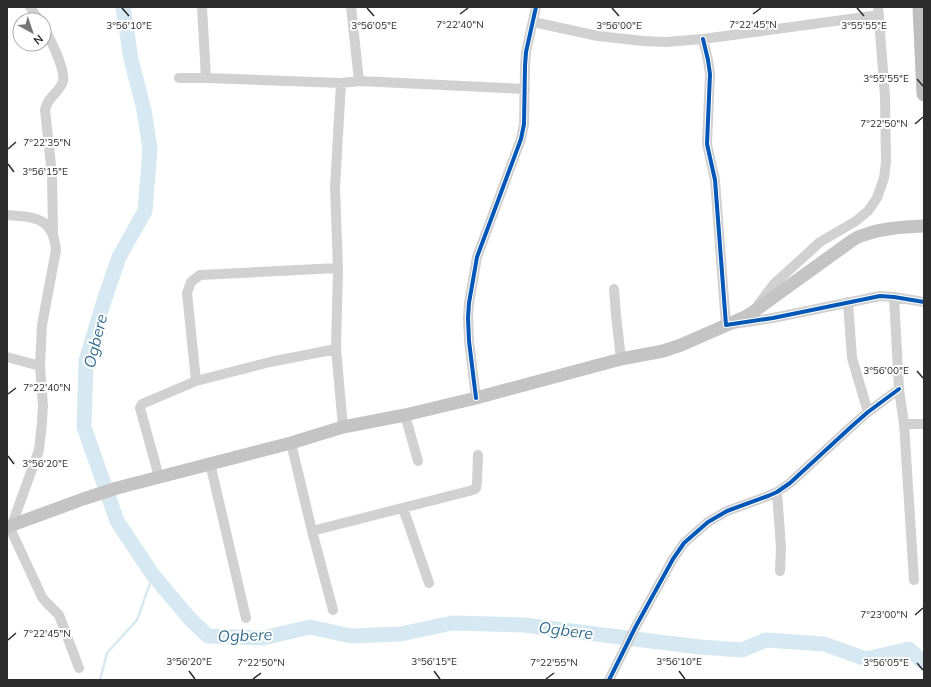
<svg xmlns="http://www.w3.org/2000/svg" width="931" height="687" viewBox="0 0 931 687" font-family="Mulish,sans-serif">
<rect width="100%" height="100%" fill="#fff"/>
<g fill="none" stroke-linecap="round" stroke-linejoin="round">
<!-- stream -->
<path stroke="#d6e8f2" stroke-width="2.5" d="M 100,680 L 107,653 L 137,620 L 153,575"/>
<!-- river -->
<path stroke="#d6e8f2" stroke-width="15" d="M 123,7 L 131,59 L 144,110 L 150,149 L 145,211 L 119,257 L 103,304 L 86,361 L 84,427 L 117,521 L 153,575 L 190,619 L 208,636 L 263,638 L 310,627 L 351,636 L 401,634 L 452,623 L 524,625 L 651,641 L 700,647 L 742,650 L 766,640 L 824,644 L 866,659 L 909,649 L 924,663"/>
<!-- minor -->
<path stroke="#d1d1d1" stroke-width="10" d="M 30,7 L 39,20
M 202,7 L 206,78
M 351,7 L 359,81
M 533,22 L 598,36 L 643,41 L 666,42 L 703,39 L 879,15
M 44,28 C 50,38 66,71 63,81 C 63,82 61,86 60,87 C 54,97 48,97 45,110 L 52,174 L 53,233
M 703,39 L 708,60 L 710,74 L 707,144 L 715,180 L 726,325 L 773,318 L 880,296 L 894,297 L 924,302
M 179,78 L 206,78 L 341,83 L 359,81 L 525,89
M 341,83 L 335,188 L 338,268 L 336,349 L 343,427
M 7,215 C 35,217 53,217 56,250 L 42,325 L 40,366 L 43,406 L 42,422 L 39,450 L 35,461 L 14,519 L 16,523
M 614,289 L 616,315 L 621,359
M 894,297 L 899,389 L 904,424 L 914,580
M 848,302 L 852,358 L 868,412
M 758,305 L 774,284 L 820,242 L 856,221 L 868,211 L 877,198 L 884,178 L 886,162 L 885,96 L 878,7
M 7,357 L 40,366
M 196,381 L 187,293 L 191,282 L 200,275 L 338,268
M 476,398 L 469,341 L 468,318 L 469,303 L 477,257 L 521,139 L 524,124 L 525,66 L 526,52 L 536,7
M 405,415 L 418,461
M 904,424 L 924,424
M 291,443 L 312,531 L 333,610
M 210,463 L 246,618
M 159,477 L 140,408 L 142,404 L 196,381 L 270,362 L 336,349
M 777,492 L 781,548 L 780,571
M 403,508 L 429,583
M 9,526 L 42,597 L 45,601 L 59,615 L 79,668
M 312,531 L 473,490 L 476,488 L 477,483 L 478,455
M 609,680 L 636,626 L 673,559 L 684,543 L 708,522 L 727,511 L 768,496 L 777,492 L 790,483 L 852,426 L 868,412 L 899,389"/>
<!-- major -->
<path stroke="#c4c4c4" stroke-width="13" d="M 7,527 L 83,499 L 117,488 L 291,443 L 343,427 L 405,415 L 476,398 L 621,359 L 663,351 L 681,345 L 745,317 L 753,312 L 850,242 C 854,239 859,236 864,235 C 883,228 904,227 924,226"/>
<!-- highway -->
<path stroke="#bebebe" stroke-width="15" d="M 920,7 L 924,94"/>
<!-- cycleway casing -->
<g stroke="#fff" stroke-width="6">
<path id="cycleway" d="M 703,39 L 708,60 L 710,74 L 707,144 L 715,180 L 726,325 L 773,318 L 880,296 L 894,297 L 924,302
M 476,398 L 469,341 L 468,318 L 469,303 L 477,257 L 521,139 L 524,124 L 525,66 L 526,52 L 536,7
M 609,680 L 636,626 L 673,559 L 684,543 L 708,522 L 727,511 L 768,496 L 777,492 L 790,483 L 852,426 L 868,412 L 899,389"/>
</g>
<!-- cycleway -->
<use href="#cycleway" stroke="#0057b8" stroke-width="4"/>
</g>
<!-- ticks -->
<path fill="none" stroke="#2c2c2c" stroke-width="1.5" d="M 122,8 L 129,16M 367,8 L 374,16M 612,8 L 619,16M 857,8 L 864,16M 460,14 L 468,8M 753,14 L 761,8M 917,79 L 923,86M 915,124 L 923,117M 8,149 L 16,142M 8,164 L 14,172M 917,371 L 923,378M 8,394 L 16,388M 8,456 L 14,464M 915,615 L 923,608M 8,640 L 16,633M 917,663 L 923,670M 189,671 L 195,679M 434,671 L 440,679M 679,671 L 685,679M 253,679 L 261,673M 546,679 L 554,673"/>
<g text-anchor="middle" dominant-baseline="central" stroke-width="4" stroke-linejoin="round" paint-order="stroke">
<!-- water labels -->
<g font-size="16" font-style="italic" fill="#397190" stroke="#fff">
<text transform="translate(95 341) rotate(-76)">Ogbere</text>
<text transform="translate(566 630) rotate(7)">Ogbere</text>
<text transform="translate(245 635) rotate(-2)">Ogbere</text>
</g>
</g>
<g font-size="10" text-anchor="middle" fill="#2c2c2c" stroke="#fff" stroke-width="4" stroke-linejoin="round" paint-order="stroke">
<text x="460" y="28">7°22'40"N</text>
<text x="753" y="28">7°22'45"N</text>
<text x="129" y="29">3°56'10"E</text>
<text x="374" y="29">3°56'05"E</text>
<text x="619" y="29">3°56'00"E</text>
<text x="864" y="29">3°55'55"E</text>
<text x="886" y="82">3°55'55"E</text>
<text x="884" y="127">7°22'50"N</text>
<text x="47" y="146">7°22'35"N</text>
<text x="45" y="175">3°56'15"E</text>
<text x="886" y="374">3°56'00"E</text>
<text x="47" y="391">7°22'40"N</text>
<text x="45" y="467">3°56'20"E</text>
<text x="884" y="618">7°23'00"N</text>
<text x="47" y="637">7°22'45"N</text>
<text x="189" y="665">3°56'20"E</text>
<text x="434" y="665">3°56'15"E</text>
<text x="679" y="665">3°56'10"E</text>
<text x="261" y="666">7°22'50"N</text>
<text x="554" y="666">7°22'55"N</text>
<text x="886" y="666">3°56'05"E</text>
</g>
<!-- border -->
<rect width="931" height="687" fill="none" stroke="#2c2c2c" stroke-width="16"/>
<!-- north arrow -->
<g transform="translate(32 32) rotate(140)"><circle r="19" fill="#ffffff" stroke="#ababab"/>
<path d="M0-3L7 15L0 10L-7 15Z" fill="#767676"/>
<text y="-6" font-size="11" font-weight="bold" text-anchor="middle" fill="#2c2c2c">N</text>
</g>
</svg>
